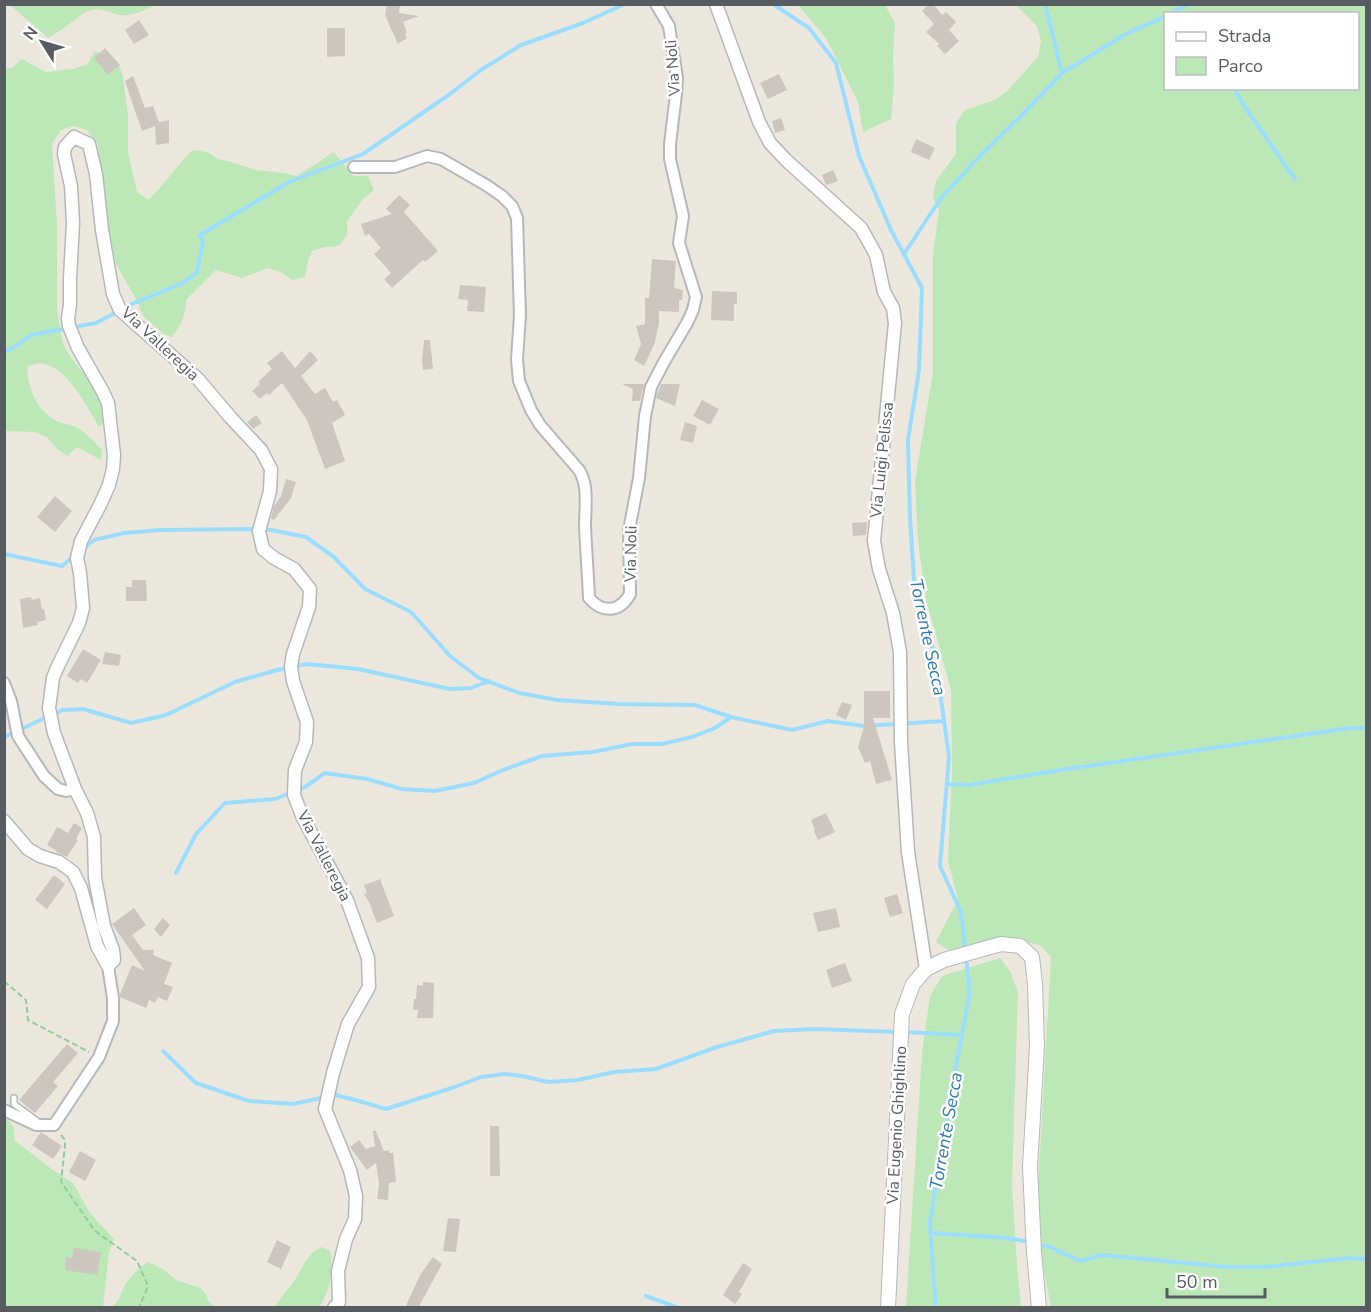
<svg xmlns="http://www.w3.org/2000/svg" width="1371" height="1312" viewBox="0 0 1371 1312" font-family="'Nunito Sans',sans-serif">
<rect width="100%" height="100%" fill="#ede8de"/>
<!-- green -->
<path fill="#bbe8b6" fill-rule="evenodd" d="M 10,5 L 155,5 C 145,10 131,17 119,15 C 110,13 101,7 92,10 C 83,12 79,17 72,22 C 65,28 56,33 48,38 Z
M 798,5 L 885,5 L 895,23 L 893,54 L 894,85 L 891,119 L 863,132 L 858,102 L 826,38 Z
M 1016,5 L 1366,5 L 1366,1307 L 1051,1307 L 1043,1265 L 1038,1189 L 1051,957 L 1040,945 L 1007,938 L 949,950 L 936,942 L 958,899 L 948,861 L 952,770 L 951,690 L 926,599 L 918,541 L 915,481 L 933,372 L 933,255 L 939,210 L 933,197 L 936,181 L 956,154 L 956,123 L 965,110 L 995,100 L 1007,91 L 1038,57 L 1041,41 L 1037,26 ZM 1166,14 L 1358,14 L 1358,88 L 1166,88 Z
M 94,52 L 106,53 L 118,63 L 123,77 L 128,116 L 128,152 L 137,192 L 148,200 C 165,185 176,165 193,150 L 207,152 L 218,159 L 231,162 L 256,170 L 284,173 L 297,176 L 334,152 L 353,176 L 368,176 L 374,190 L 363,199 L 347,221 L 347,235 L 339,246 L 325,247 L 312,251 L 307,264 L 305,277 L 292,280 L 281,272 L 267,268 L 242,278 L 216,270 L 186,300 C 186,315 181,325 172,337 L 164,334 L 143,316 L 138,303 L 116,264 L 103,202 L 98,145 L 87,130 L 74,126 L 61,130 L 52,144 L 57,225 L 57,310 L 63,344 L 72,359 L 89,380 L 99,400 L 106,421 L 99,427 C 86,405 59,349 27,367 C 28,389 37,412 59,422 C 63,424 68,424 73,426 C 84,430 94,441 102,450 L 101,460 L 77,447 L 67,456 L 56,448 L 47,437 L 35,432 L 5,431 L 5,69 L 12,68 L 22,59 L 46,72 L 73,69 L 88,64 Z
M 1000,958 L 1010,971 L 1018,992 L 1012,1186 L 1017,1265 L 1021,1307 L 906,1307 L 922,1053 L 930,996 L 942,976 Z
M 4,1117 C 13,1124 16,1129 14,1140 L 53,1170 L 73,1183 L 89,1212 L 114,1239 L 109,1251 L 103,1307 L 5,1307 Z
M 322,1247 L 330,1251 C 335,1266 329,1295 319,1307 L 275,1307 C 280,1298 288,1289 295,1280 C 303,1267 307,1253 322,1247 Z
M 148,1262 L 163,1269 L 176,1280 L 200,1288 L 206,1294 L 209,1302 L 216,1307 L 111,1307 C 120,1301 119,1297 124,1287 C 130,1276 138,1268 148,1262 Z"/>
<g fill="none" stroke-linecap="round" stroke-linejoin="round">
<!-- stream -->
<path stroke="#9bddff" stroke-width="4" d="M 773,4 L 809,28 L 836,63 L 859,156 L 891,230 L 922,288 L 919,370 L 908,440 L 910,517 L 915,595 L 935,655 L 949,757 L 940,866 L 961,912 L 970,993 L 955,1070 L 930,1222 L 934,1284 L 936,1308
M 1045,4 L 1062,73
M 1170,14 L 1188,4
M 1234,88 L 1244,106 L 1295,179
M 904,254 L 941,198 L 981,155 L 1026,111 L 1062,73 L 1126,34 L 1166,16
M 4,352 L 15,347 L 31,335 L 96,323 L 132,304 L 183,283 L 197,272 L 203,242 L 200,235 L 289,182 L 363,154 L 450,94 L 481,70 L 521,45 L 583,23 L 625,4
M 83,549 L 94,540 L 124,533 L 161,530 L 251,529 L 271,530 L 306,537 L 334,557 L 365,589 L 411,612 L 450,656 L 479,678 L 519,693 L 557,700 L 619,704 L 695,705 L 731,717 L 792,730 L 828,721 L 864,726 L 944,721
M 4,554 L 62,566 L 74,556
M 54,714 L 63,710 L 83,709 L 131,723 L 166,715 L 235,682 L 277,670 L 307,664 L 358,669 L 450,689 L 471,688 L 489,681
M 4,737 L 47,717
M 947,784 L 968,785 L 1061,770 L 1350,728 L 1366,728
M 176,873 L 196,834 L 225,803 L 275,799 L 305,787 L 325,773 L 367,779 L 402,789 L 435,791 L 474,783 L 503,770 L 542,756 L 593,752 L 632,744 L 662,744 L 692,737 L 715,728 L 731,717
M 906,1032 L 962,1035
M 163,1051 L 196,1083 L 249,1101 L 293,1104 L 335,1095 L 359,1101 L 386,1109 L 452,1088 L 481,1077 L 505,1074 L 522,1076 L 548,1082 L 578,1080 L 614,1072 L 656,1069 L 717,1047 L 774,1031 L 814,1029 L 898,1032
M 930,1233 L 1008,1238 L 1029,1242
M 1036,1244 L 1050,1247 L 1080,1261 L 1102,1255 L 1227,1267 L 1266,1267 L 1349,1258 L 1366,1259
M 646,1296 L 679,1308"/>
</g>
<!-- building -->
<path fill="#ccc6bf" d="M 387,4 L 400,4 L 399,13 L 419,16 L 403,22 L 407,33 L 405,33 L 407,38 L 398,44 L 385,15 Z
M 929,4 L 933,4 L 942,15 L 946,12 L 956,22 L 949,30 L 959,41 L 945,54 L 937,46 L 939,44 L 926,32 L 934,24 L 922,11 Z
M 139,20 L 149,35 L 134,44 L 125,30 Z
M 327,28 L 345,28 L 345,56 L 327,57 Z
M 105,48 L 120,65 L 108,75 L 94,58 Z
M 779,74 L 787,90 L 768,99 L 760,83 Z
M 133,76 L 145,108 L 153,106 L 159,122 L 169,120 L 169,143 L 156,145 L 155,126 L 142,131 L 125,81 Z
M 781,118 L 785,130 L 775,133 L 772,121 Z
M 916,139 L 935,148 L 929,160 L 911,152 Z
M 833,170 L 838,181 L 826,185 L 822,175 Z
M 399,195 L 410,205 L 404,212 L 438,251 L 425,262 L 423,260 L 392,288 L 384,279 L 391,273 L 374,254 L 381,248 L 369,234 L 365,236 L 361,224 L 392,214 L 386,209 Z
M 652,259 L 676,261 L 674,288 L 683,290 L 682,300 L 679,300 L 679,312 L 659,311 L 659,324 L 654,345 L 644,366 L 634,360 L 641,344 L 636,326 L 645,324 L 645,298 L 649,298 Z
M 460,285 L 486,287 L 484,312 L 467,311 L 468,300 L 458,299 Z
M 712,291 L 737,292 L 737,304 L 734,304 L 734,321 L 711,320 Z
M 424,340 L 430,340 L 433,369 L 423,370 L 422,360 Z
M 282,351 L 295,368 L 310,351 L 318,360 L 301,376 L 315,394 L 325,388 L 333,402 L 337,400 L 345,415 L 332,423 L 345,461 L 325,469 L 307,420 L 282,383 L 269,395 L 267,393 L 260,399 L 252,391 L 260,384 L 258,382 L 272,369 L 267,363 Z
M 622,384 L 644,384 L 640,401 L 632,401 L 633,389 Z
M 661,384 L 680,384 L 675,406 L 656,398 Z
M 702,400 L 719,409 L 710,425 L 693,416 Z
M 256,415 L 262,423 L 253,429 L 247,422 Z
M 685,422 L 697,426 L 693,443 L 680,440 Z
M 286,479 L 296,482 L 291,498 L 274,520 L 271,518 L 274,506 L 281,496 Z
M 55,496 L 72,511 L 55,532 L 37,517 Z
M 867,522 L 866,535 L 853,536 L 852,523 Z
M 132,580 L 146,580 L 147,601 L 126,601 L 126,587 L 132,587 Z
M 31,597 L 32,600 L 40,598 L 42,609 L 44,609 L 46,620 L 37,622 L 38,625 L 23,628 L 20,599 Z
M 83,649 L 101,660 L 87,683 L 81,679 L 78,683 L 67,676 Z
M 105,652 L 121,655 L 119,666 L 102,664 Z
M 864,691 L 890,691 L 890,718 L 873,718 L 892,780 L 876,784 L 870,761 L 865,763 L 858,747 L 864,727 Z
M 842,702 L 852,705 L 846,720 L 836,715 Z
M 826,813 L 835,832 L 818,840 L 814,831 L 815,830 L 811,820 Z
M 74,823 L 82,828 L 76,839 L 78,840 L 67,857 L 56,852 L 57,851 L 47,845 L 57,827 L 68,833 Z
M 54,875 L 65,884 L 47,909 L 35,900 Z
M 380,879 L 394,916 L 377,923 L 369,902 L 364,894 L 367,893 L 364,885 Z
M 897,894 L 903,913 L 890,917 L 884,898 Z
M 134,908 L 146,925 L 132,935 L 143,950 L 154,950 L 153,955 L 172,963 L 164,984 L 173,987 L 167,1001 L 158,997 L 155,1003 L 149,1000 L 146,1008 L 120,997 L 120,994 L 132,965 L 145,971 L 112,924 Z
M 836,908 L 840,927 L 818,932 L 813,913 Z
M 163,918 L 170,925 L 161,937 L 154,929 Z
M 845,963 L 852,981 L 832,988 L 826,970 Z
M 423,982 L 434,983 L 433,1018 L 417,1018 L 418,1010 L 413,1010 L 414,999 L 416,999 L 417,985 L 423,986 Z
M 67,1044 L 78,1053 L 53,1082 L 58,1086 L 35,1113 L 19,1100 Z
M 490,1126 L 499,1126 L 500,1176 L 490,1176 Z
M 373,1131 L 376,1131 L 384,1151 L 389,1150 L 389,1153 L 393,1153 L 396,1182 L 389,1183 L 388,1200 L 377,1199 L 379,1184 L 376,1163 L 367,1170 L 350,1147 L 359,1140 L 366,1149 L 375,1146 Z
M 41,1132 L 62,1146 L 53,1159 L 32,1145 Z
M 80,1151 L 96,1160 L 85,1181 L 69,1172 Z
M 448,1218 L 460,1219 L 456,1252 L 443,1251 Z
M 277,1240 L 291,1247 L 281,1269 L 267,1262 Z
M 74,1248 L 101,1252 L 97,1275 L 65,1270 L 66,1257 L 72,1258 Z
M 433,1257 L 442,1264 L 418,1308 L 405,1308 L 420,1275 Z
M 743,1263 L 752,1269 L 739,1292 L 742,1294 L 735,1304 L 723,1295 Z"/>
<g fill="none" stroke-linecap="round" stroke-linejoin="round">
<!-- service casing -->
<g stroke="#b4b8bd" stroke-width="8">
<path id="service" d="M 14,1098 L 14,1104 L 37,1121"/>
</g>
<!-- minor casing -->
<g stroke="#b4b8bd" stroke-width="14">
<path id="minor" d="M 354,167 L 395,167 L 427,156 L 441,159 L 486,185 L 502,196 L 512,206 L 517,218 L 520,316 L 517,359 L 519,381 L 531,410 L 540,425 L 579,470 C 589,486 585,507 585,526 C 586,550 588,574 589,598 C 603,614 620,612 630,594 L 629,530 L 639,478 L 645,416 L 651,387 L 664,362 L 687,323 L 693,310 L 696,297 L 679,243 L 683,216 L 670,159 L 670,144 L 676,94 L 677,78 L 669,26 L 656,4
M 4,683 L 11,701 L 18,736 L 44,776 L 58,789 L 66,791 L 75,789
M 4,1110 L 36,1125 L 54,1125 L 99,1057 L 113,1021 L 113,998 L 108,966"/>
</g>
<!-- tertiary casing -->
<g stroke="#b4b8bd" stroke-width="15">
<path id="tertiary" d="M 716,4 L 759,122 L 770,143 L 786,160 L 861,228 L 876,255 L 884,292 L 893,308 L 895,323 L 874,541 L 879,569 L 893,613 L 900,652 L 901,742 L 908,852 L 926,969
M 4,821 L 28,849 L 40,856 L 59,862 L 73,872 L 81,888 L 97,946 L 108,966 L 114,960 L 113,950 L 104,926 L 95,878 L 94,837 L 87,813 L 75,789 L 54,733 L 49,708 L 53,678 L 57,668 L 79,623 L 83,608 L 80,573 L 77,558 L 81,541 L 100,505 L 109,485 L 113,469 L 114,455 L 108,403 L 103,392 L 78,348 L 69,326 L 68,318 L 70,305 L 70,279 L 73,223 L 71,186 L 64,154 L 65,147 L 74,137 L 89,144 L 96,174 L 102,230 L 113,294 L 120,310 L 198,379 L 231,418 L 261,450 L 271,469 L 270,491 L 259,531 L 263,549 L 274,558 L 294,569 L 310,589 L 309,607 L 293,654 L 291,666 L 293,681 L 307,722 L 306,742 L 295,770 L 294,795 L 303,818 L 347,900 L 368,958 L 369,987 L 348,1024 L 333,1073 L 325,1109 L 350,1170 L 356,1196 L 355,1219 L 346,1239 L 338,1271 L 339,1302 L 334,1308"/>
</g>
<!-- secondary casing -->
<g stroke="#b4b9bf" stroke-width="16">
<path id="secondary" d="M 888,1308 L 902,1014 L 913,984 L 926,969 L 944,960 L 1001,944 L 1020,946 L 1032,957 L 1035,984 L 1037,1046 L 1030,1167 L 1034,1252 L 1039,1308"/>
</g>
<!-- path -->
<path stroke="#90cc9b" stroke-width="2" stroke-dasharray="6 3" stroke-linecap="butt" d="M 4,981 L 26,1000 L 28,1020 L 89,1052
M 61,1135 L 65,1140 L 65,1145 L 61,1182 L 95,1231 L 137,1261 L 148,1286 L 139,1308"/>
<!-- service -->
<use href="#service" stroke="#fff" stroke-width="5"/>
<!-- minor -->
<use href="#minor" stroke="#fff" stroke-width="10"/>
<!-- tertiary -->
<use href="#tertiary" stroke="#fff" stroke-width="12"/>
<!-- secondary -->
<use href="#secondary" stroke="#fff" stroke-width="14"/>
</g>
<g text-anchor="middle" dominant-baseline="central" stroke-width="5" stroke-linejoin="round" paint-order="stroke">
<!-- street labels -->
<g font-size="16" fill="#575c61" stroke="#fff">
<text transform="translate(673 68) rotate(-94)">Via Noli</text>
<text transform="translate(160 344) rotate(43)">Via Valleregia</text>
<text transform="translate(882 460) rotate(-84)">Via Luigi Pelissa</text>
<text transform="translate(631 554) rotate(-89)">Via Noli</text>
<text transform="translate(324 856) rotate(63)">Via Valleregia</text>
<text transform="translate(897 1125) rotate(-87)">Via Eugenio Ghighlino</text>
</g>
<!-- water labels -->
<g font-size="18" font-style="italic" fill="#2d7ab2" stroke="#fff">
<text transform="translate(928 637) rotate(78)">Torrente Secca</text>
<text transform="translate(946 1131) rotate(-80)">Torrente Secca</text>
</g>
</g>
<!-- border -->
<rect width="1371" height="1312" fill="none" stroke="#575c61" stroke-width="12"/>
<!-- legend -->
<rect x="1164" y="12" width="195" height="78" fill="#ffffff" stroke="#bcbec0" stroke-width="1.5"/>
<rect x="1176" y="32" width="30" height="9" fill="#ffffff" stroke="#bcbec0" stroke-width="1.5"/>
<text x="1218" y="42" font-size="18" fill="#575c61">Strada</text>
<rect x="1176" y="57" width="30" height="18" fill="#bbe8b6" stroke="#bcbec0" stroke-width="1.5"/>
<text x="1218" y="72" font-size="18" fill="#575c61">Parco</text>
<!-- north arrow -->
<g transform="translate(42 42) rotate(307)" stroke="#ffffff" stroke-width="4.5" paint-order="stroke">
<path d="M0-4.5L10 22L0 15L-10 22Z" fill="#575c61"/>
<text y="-9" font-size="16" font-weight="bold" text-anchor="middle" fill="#575c61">N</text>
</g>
<!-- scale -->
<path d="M1167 1288v9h98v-9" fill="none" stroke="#575c61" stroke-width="3"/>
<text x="1176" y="1288" font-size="18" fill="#575c61" stroke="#ffffff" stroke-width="4.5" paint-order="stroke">50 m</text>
</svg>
